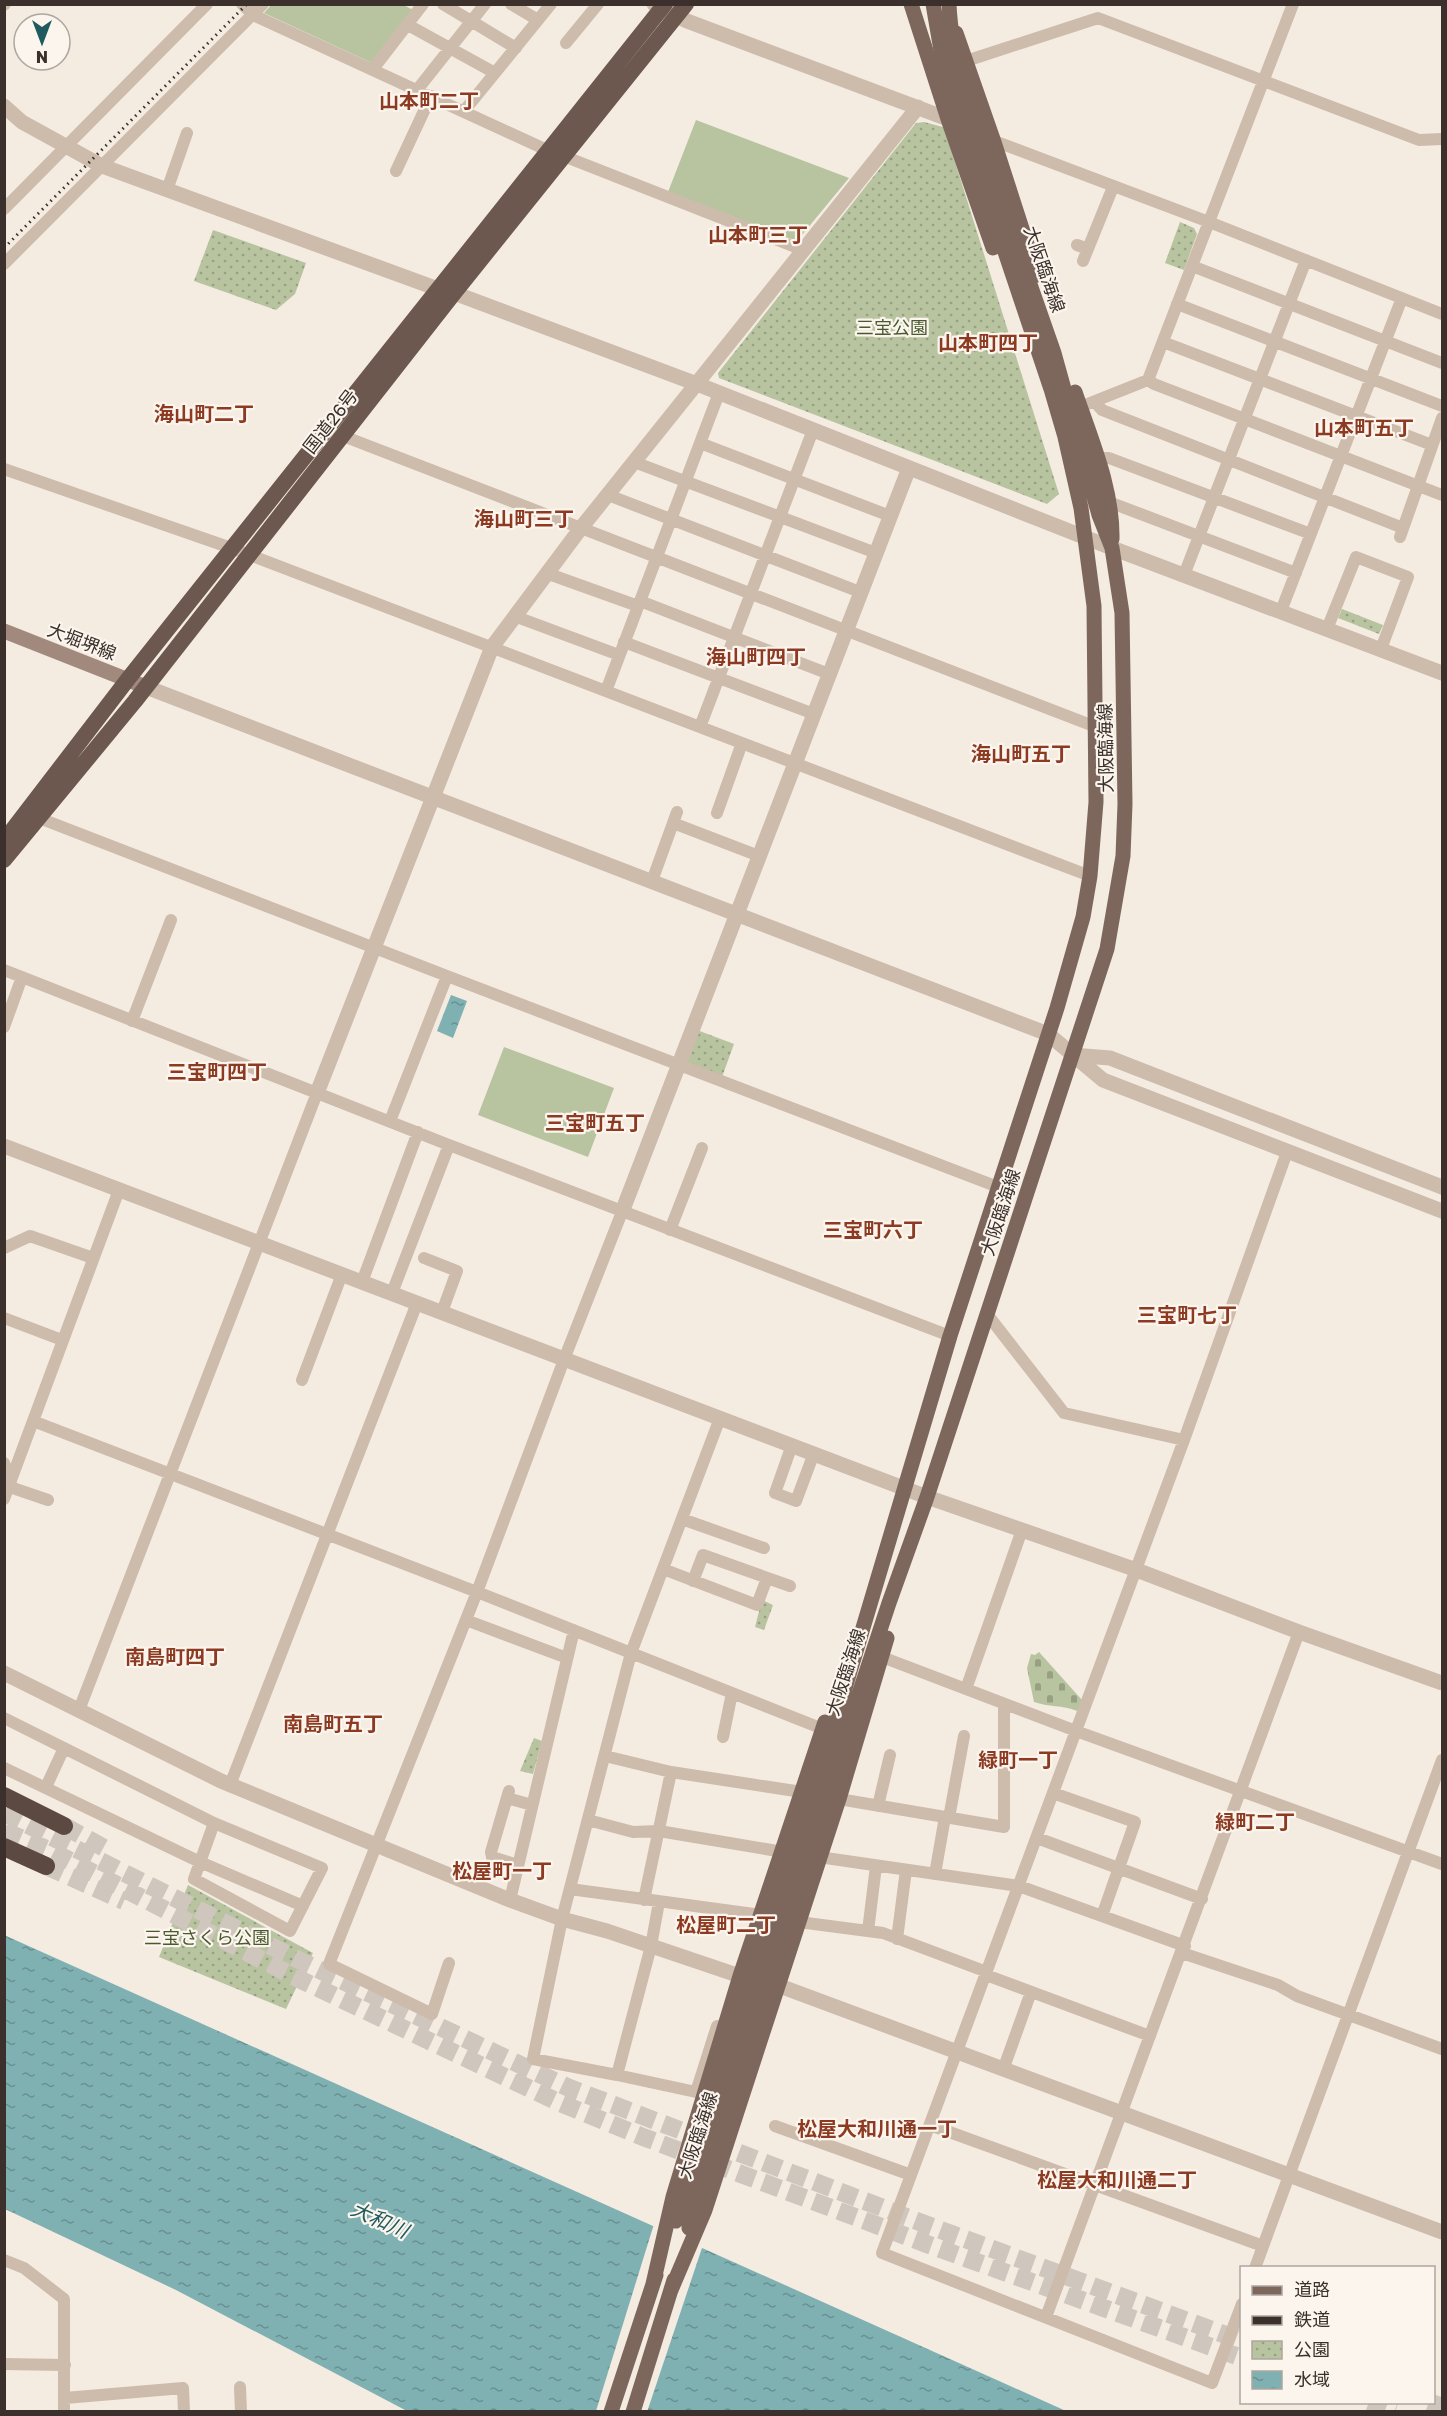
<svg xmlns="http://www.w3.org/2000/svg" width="1447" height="2416" viewBox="0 0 1447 2416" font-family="'Golos Text','Noto Sans JP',sans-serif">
<defs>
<pattern id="cemetery-stones" width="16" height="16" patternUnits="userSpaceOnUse" patternTransform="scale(1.5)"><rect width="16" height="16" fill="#b8c4a0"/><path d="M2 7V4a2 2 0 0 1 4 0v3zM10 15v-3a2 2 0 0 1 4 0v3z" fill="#97a083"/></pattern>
<pattern id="park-dots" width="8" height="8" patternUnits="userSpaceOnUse" patternTransform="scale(1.5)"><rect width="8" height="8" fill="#b8c4a0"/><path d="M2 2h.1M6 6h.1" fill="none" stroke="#97a083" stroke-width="1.8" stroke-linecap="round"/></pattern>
<pattern id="water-ripples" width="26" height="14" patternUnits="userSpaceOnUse" patternTransform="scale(1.5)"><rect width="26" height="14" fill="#7fb0b2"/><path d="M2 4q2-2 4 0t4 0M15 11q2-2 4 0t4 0" fill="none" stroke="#699091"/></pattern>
</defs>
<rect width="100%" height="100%" fill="#f4ebe1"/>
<!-- green -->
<path fill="#b8c4a0" d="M 272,4 L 402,4 L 413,10 L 372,63 L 264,13 Z
M 696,120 L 849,178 L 797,241 L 668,192 Z
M 504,1047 L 614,1088 L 588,1157 L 478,1115 Z"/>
<!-- cemetery -->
<path fill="url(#cemetery-stones)" d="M 1039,1652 L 1082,1700 L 1077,1711 C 1063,1705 1048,1707 1034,1702 L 1027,1668 L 1031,1654 L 1035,1655 Z"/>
<!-- park -->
<path fill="url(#park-dots)" d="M 924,122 L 943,127 L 947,136 L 1059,494 L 1047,504 L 719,378 L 718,373 L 916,123 Z
M 1180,222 L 1194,228 L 1197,234 L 1184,270 L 1165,263 Z
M 213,230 L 306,263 L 295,294 L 276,310 L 194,281 Z
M 1342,609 L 1383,625 L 1379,634 L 1338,618 Z
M 697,1030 L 734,1044 L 722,1077 L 688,1064 L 686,1060 Z
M 762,1600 L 773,1605 L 764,1630 L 755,1627 Z
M 534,1738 L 542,1741 L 533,1774 L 520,1771 Z
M 188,1885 L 313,1953 L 286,2009 L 159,1957 Z"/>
<!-- water -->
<path fill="url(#water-ripples)" d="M 451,995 L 467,1001 L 453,1038 L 437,1031 Z
M 4,1935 L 1066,2411 L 407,2411 L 176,2290 L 5,2209 Z"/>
<!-- pier -->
<path fill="#f4ebe1" d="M 654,2224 L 703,2245 L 647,2412 L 596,2411 Z"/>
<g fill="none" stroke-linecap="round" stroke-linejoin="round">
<!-- motorway-tunnel -->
<path stroke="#cfc6bd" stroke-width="18" stroke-dasharray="18 9" stroke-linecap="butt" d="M 4,1813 L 307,1964 L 567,2087 L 930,2226 L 1242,2341
M 64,1826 L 108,1850
M 4,1831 L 51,1851 L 301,1980 L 560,2103 L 643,2137 L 924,2243 L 1242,2358
M 46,1866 L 124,1901
M 1369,2402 L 1395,2412
M 1429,2402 L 1442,2407"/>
<!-- minor -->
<path stroke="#cdbbac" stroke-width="12" d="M 242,4 L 253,15 L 549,151
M 443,4 L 516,48
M 511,4 L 538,20
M 4,5 L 5,4
M 408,25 L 495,73
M 566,43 L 598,4
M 966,61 L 1098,18 L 1419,140 L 1442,139
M 373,69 L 423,4
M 417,90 L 485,4
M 464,111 L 551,4
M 989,139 L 1209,222 L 1442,314
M 566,157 L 803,250
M 396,171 L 431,96
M 167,190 L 187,133
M 4,209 L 207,4
M 1077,245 L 1088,249
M 1083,261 L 1113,187
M 4,264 L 263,4
M 1192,266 L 1442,363
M 1177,304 L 1442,406
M 1163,342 L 1432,445
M 1148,380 L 1154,384 L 1442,495
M 1095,402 L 1102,410 L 1403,528
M 1080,407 L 1148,380 L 1293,4
M 343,436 L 1096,727
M 700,443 L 890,516
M 1098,458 L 1109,458 L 1311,534
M 634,462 L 876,553
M 4,469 L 234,549 L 1090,876
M 608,495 L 860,592
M 1109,502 L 1296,573
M 1400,537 L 1442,418
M 546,573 L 638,606
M 1184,575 L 1306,260
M 640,601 L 829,674
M 1281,611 L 1402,298
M 514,616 L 619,655
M 1327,629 L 1356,557 L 1408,577 L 1381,649
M 624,642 L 814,714
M 606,691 L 719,393
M 700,727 L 813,430
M 717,813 L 742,743
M 39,818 L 447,976 L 998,1187
M 673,823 L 759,856
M 652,881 L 677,812
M 4,970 L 449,1145 L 950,1336
M 132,1021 L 171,920
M 4,1027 L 22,977
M 390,1121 L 447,976
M 670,1230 L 702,1148
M 4,1248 L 30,1236 L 93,1258
M 424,1258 L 457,1271 L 442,1312
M 362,1282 L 418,1132
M 392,1293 L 449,1145
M 987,1314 L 1064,1413 L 1184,1440
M 4,1318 L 62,1340
M 302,1380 L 342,1274
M 33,1421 L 477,1592 L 823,1729
M 792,1445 L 775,1493 L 796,1501 L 814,1453
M 4,1463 L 11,1481
M 4,1485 L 48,1500
M 4,1499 L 119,1190
M 682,1519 L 764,1548
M 663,1569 L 757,1605 L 767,1578
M 693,1581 L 703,1555 L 790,1586
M 466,1620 L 567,1658
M 882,1657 L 1076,1731 L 1442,1864
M 966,1689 L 1022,1530
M 79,1710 L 317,1093
M 4,1718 L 214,1823 L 322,1868 L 290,1931 L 194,1879 L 214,1823
M 723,1737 L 732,1693
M 605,1756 L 671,1772 L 802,1792
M 4,1768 L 200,1862 L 303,1906
M 230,1785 L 417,1303
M 46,1787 L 64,1748
M 509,1791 L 491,1852 L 492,1857 L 518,1865
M 1053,1793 L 1135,1822 L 1102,1916
M 507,1798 L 532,1805
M 839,1799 L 1004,1827 L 1004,1704
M 878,1806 L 890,1755
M 949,1818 L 964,1736
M 588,1820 L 633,1832 L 659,1831 L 789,1853
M 1037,1838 L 1202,1899
M 812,1856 L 1019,1886 L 1185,1946
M 935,1874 L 945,1817
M 570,1889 L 761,1915
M 510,1900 L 574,1630
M 644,1900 L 671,1772
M 659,1902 L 651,1946 L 617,2075 L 696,2092 L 717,2026
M 799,1922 L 883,1933 L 987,1972
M 868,1931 L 876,1866
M 897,1939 L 906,1870
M 1182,1953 L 1278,1985 L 1297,1996 L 1442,2049
M 449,1963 L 432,2014 L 329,1964 L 477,1592 L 565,1357 L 622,1212
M 986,1975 L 1150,2036
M 1003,2070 L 1031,1992
M 617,2075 L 533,2059 L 562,1919 L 631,1653 L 720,1418
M 930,2125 L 1263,2246
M 775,2126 L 911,2175
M 4,2260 L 24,2268 L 64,2299 L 64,2412
M 1255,2268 L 1442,1760
M 1242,2304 L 1212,2383 L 882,2253 L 1184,1440 L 1287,1152
M 1046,2317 L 1299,1632
M 4,2364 L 65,2365
M 240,2387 L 241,2412
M 65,2398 L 183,2388 L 184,2412"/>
<!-- tertiary -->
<path stroke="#cdbbac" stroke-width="15" d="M 654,4 L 687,21 L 948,119
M 4,106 L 22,122 L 102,166 L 438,289 L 454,293 L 697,384 L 1112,548 L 1442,673
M 146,687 L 1048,1034 L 1103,1080 L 1442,1211
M 1072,1055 L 1110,1058 L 1442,1187
M 317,1093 L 492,647 L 581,528 L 918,107
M 4,1146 L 927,1497 L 1134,1569 L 1299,1632 L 1442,1683
M 622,1212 L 909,468
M 4,1673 L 221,1781 L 510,1900 L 562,1919 L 607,1931 L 740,1976 L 777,1985 L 1442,2232"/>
<!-- secondary -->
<path stroke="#a18a7d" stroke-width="15" d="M 4,631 L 146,687"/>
<!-- primary -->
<path stroke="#7d675c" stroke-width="15" d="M 911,4 L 948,119 L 993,248
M 956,33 L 994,142 L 1037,275
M 1075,392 C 1091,439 1113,489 1112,539
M 812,1799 L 950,1336 L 1057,1008 L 1083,917 L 1090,876 L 1096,802 L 1094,606 L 1081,508 L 1065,437 L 1051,389 L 998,231
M 823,1803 L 889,1603 L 927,1497 L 1107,949 L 1123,856 L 1125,804 L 1122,613 L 1112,548 L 1099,515 L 1054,353 L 1010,227
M 676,2221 L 716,2098
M 689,2228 L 728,2102
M 653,2284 L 673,2197 L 740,1976 L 825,1722
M 671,2290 L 705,2210 L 839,1799 L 887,1638
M 611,2412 L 656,2275
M 633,2412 L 674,2280"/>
<!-- trunk -->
<path stroke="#6c584f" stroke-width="16" d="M 4,841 L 128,679 L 665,4
M 4,860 L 135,701 L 454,293 L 686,4"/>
<!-- motorway -->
<path stroke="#5c4a42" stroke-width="18" d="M 4,1796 L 64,1826
M 4,1847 L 46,1866"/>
<!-- rail -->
<path stroke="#3b302b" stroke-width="3" stroke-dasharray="1.5 4.5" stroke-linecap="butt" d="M 4,248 L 247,4"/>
<!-- primary-bridge -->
<path stroke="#7d675c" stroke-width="15" d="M 933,4 L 943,62 L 998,231
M 949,4 C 952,77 987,158 1010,227
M 716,2098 L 812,1799
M 728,2102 L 823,1803"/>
</g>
<g text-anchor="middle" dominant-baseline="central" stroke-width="4.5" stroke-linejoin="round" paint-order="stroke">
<!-- street labels -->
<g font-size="18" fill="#3b302b" stroke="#fbf5ee">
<text transform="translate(1045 269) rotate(71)">大阪臨海線</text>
<text transform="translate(330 421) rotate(-52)">国道26号</text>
<text transform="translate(82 641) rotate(21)">大堀堺線</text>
<text transform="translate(1105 748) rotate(-91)">大阪臨海線</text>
<text transform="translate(1000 1212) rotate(-72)">大阪臨海線</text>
<text transform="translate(845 1672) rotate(-72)">大阪臨海線</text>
<text transform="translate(697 2135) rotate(-72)">大阪臨海線</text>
</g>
<!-- park labels -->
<g font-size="18" fill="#4a5a2e" stroke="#fbf5ee">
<text x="892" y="327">三宝公園</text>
<text x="207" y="1937">三宝さくら公園</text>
</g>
<!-- neighbourhood labels -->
<g font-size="20" font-weight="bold" fill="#8c3b22" stroke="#fbf5ee">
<text x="429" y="100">山本町二丁</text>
<text x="758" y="234">山本町三丁</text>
<text x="988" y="342">山本町四丁</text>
<text x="204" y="413">海山町二丁</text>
<text x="1364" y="427">山本町五丁</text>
<text x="524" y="518">海山町三丁</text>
<text x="756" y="656">海山町四丁</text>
<text x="1021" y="753">海山町五丁</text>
<text x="217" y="1071">三宝町四丁</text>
<text x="595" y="1122">三宝町五丁</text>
<text x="873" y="1229">三宝町六丁</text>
<text x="1187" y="1314">三宝町七丁</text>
<text x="175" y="1656">南島町四丁</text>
<text x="333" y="1723">南島町五丁</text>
<text x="1018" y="1759">緑町一丁</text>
<text x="1255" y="1821">緑町二丁</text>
<text x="502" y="1870">松屋町一丁</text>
<text x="726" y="1924">松屋町二丁</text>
<text x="877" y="2128">松屋大和川通一丁</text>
<text x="1117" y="2179">松屋大和川通二丁</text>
</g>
<!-- water labels -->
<g font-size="20" font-style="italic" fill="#1f5a5e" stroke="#fbf5ee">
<text transform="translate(380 2219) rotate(24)">大和川</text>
</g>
</g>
<!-- border -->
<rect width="1447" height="2416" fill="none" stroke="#3b302b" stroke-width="12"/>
<!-- legend -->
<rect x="1240" y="2266" width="195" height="138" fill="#fbf5ee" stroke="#aea6a0" stroke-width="1.5"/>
<rect x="1252" y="2286" width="30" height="9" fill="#7d675c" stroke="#aea6a0" stroke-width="1.5"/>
<text x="1294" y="2296" font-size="18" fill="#3b302b">道路</text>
<rect x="1252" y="2316" width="30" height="9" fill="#3b302b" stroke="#aea6a0" stroke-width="1.5"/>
<text x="1294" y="2326" font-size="18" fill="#3b302b">鉄道</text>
<rect x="1252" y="2341" width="30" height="18" fill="url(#park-dots)" stroke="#aea6a0" stroke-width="1.5"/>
<text x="1294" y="2356" font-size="18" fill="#3b302b">公園</text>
<rect x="1252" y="2371" width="30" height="18" fill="url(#water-ripples)" stroke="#aea6a0" stroke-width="1.5"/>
<text x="1294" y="2386" font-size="18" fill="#3b302b">水域</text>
<!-- north arrow -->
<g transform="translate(42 42) rotate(180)"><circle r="28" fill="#fbf5ee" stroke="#aea6a0" stroke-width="1.5"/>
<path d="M0-4.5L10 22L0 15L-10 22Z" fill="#1f5a5e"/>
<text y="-9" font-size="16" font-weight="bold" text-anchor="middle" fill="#3b302b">N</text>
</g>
</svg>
